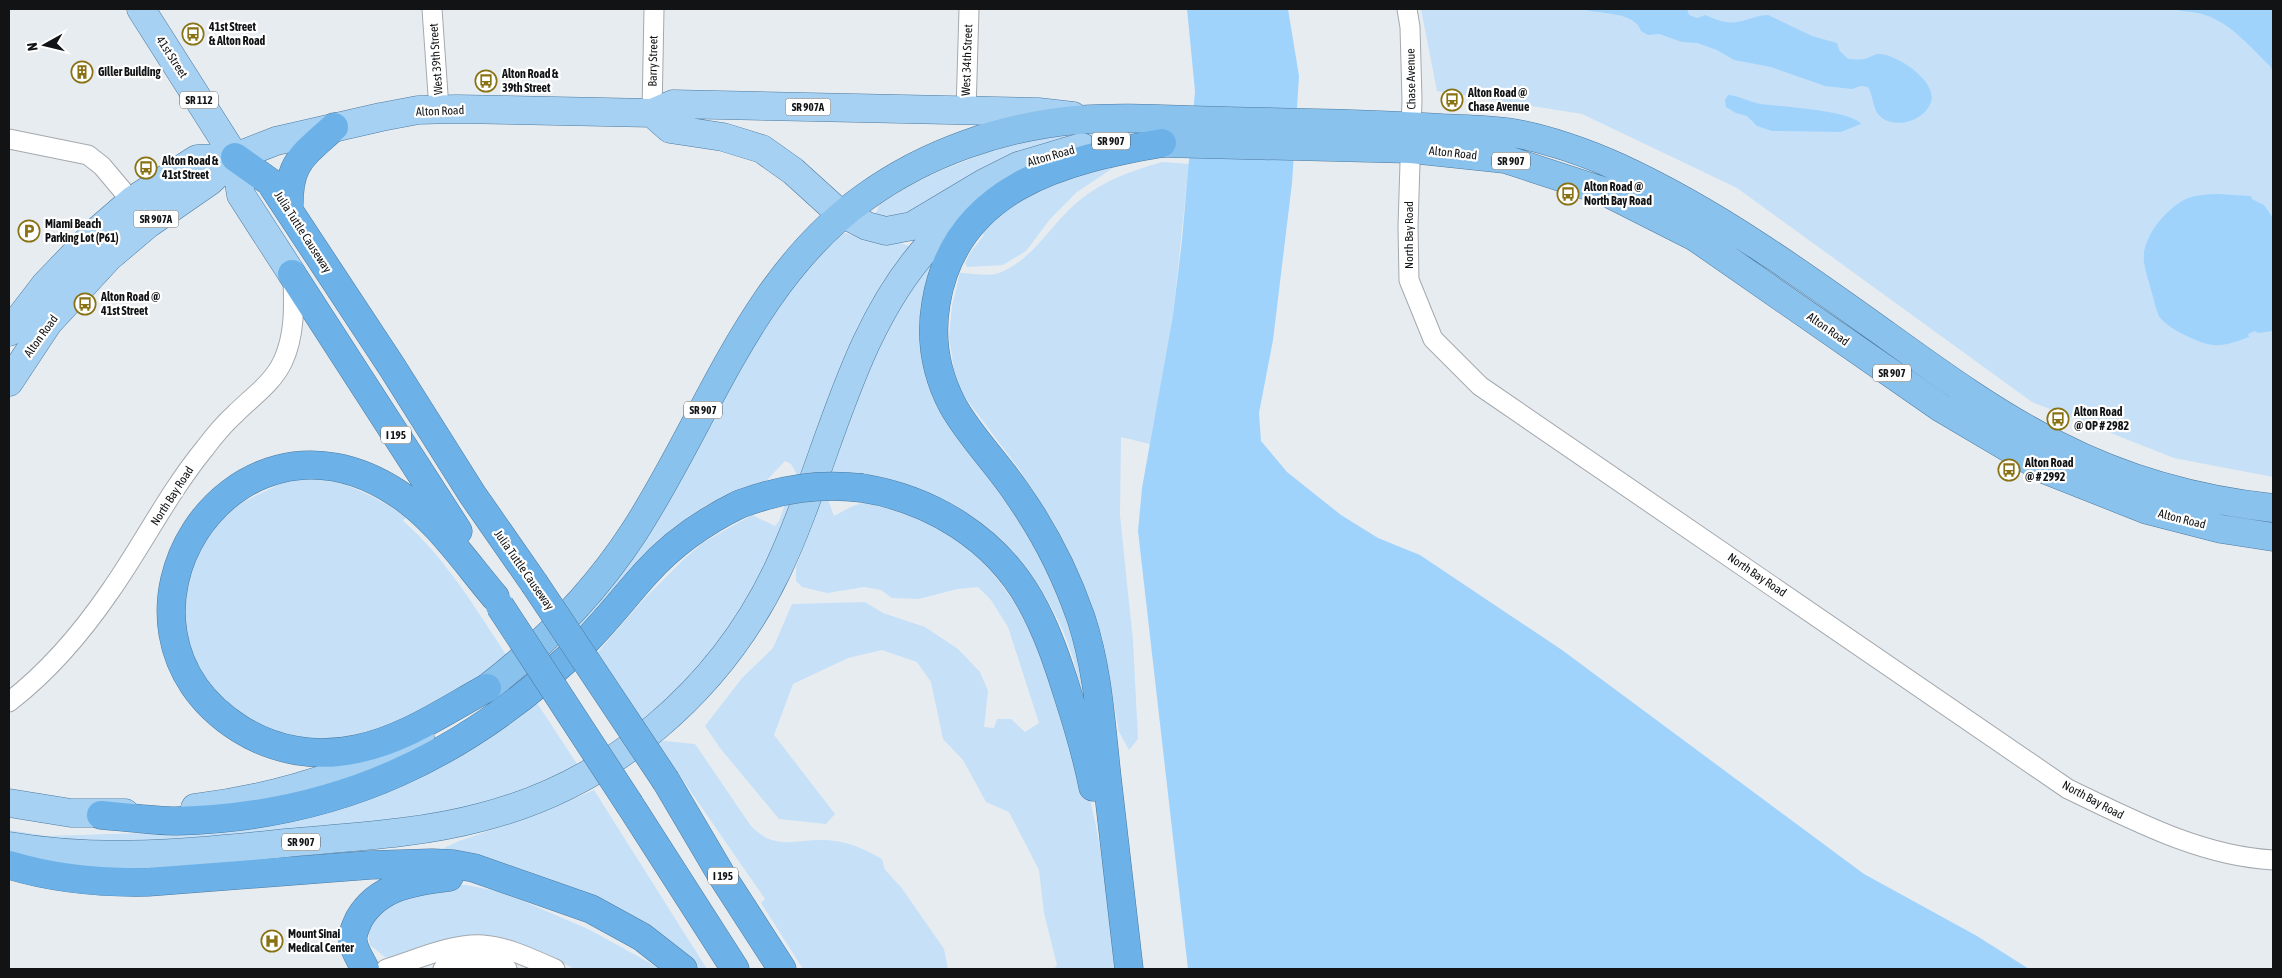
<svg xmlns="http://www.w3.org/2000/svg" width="2282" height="978" viewBox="0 0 2282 978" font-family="'Asap Condensed',sans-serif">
<rect width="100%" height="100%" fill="#e7ecf1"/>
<!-- green -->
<path fill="#c6e0f7" d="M 1421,9 L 2273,9 L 2273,477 L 2174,458 L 2032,402 L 1737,188 L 1582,114 L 1437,91 Z
M 1120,129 L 1119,134 L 1086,139 L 916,218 L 880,219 L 876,213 L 880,204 L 909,186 L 942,170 L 1022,139 Z
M 1162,162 L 1189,164 L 1173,315 L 1150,444 L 1121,437 L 1120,515 L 1133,641 L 1138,739 L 1129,750 L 1119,732 L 1102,636 L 1074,563 L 1058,530 L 1019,469 L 961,392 L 954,370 L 949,337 L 952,306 L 960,273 C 971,273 989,277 999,273 C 1032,260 1048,229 1073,206 C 1099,182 1128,172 1162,162 Z
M 1116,166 L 1077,192 L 1051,218 L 1026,251 L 1003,265 L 967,267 L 965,263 L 970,253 L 984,235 L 979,229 L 1060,175 Z
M 845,233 L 867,240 L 900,243 L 912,247 L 873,303 L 871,302 L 854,338 L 806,476 L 798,476 L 791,464 L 785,461 L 766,481 L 706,505 L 684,520 L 641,562 L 582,629 L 576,621 L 773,308 L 826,248 Z
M 938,245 L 928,338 L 987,463 L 1072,611 L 1089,718 C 1080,685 1073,650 1058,620 C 1013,526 931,473 826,474 L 862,368 Z
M 327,479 C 356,487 382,500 406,517 L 403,521 C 447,559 477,611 509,659 L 401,726 L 317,743 L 256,728 L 206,687 L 184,635 L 183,589 L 198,546 L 229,509 L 288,480 Z
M 821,499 L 828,500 L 834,516 C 842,512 853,505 862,503 C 869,502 881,507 888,509 C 951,522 1001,571 1028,628 L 1035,627 C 1056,685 1076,744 1091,804 C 1104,858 1110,914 1116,969 L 1054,969 L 1057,965 L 1044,913 L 1039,870 L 1009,812 L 986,802 L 963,760 L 943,739 L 931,682 L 917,662 L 882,650 L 848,658 L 793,684 L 774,735 L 835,814 L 826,824 L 779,819 L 720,748 L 705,726 L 742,678 L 773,648 L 792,604 L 865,602 L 883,613 L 925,627 L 958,649 L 980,672 L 988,691 L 984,727 L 994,728 L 997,719 L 1011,719 L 1025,732 L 1039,723 L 1008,627 L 991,600 L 978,587 L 957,589 L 919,599 L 892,598 L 881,590 L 864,587 L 827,593 L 802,587 L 796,581 L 796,567 Z
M 797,502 L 739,626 L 647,728 L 597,653 L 644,599 L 684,559 L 704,542 L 752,515 L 775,526 L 779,521 L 785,504 Z
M 537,703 L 581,770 L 520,801 L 245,844 L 9,842 L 9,830 L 47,836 L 176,832 L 481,740 Z
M 655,740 L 695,744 L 751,826 C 778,854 801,836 835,841 C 852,843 866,850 882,859 L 885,870 L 901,887 L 944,949 L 948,969 L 803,969 L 761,903 L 765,899 Z
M 594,790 L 707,969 L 695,969 C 668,942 640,919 605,902 L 454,855 L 442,849 L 459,841 L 539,814 Z
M 427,885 L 466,885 L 502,892 L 590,930 L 661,969 L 574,969 L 545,953 L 484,935 L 445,941 L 391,959 L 385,957 L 370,945 L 367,924 L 377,909 Z"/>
<!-- water -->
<path fill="#a0d3fc" d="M 1187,9 L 1288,9 L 1299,76 L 1292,183 L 1273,340 L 1259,413 L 1261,441 L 1287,472 L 1341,515 L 1378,538 L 1420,555 L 1562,650 L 1864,874 L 1977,936 L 2029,969 L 1188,969 L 1138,531 L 1142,488 L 1173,315 L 1182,240 L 1195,91 Z
M 1582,9 L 1687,9 L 1689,15 L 1697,18 L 1705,15 C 1714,19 1726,24 1736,22 C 1747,21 1756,15 1768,15 L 1812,36 L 1837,43 L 1839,50 L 1848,59 C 1853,59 1859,60 1864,59 C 1869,58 1874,54 1879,54 C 1896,54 1938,81 1931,102 C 1925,120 1898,129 1882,118 C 1872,110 1874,97 1868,87 L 1861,86 L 1852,89 L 1825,86 L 1771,67 L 1734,60 L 1717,50 L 1697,43 L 1682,42 L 1659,34 L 1648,35 L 1641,31 C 1635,11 1597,14 1582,9 Z
M 2174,9 L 2273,9 L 2273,72 L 2270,66 C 2250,47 2232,24 2205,15 C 2195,11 2184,12 2174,9 Z
M 1728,95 C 1740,96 1749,102 1761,104 C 1782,107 1850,110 1861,124 L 1841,132 L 1772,131 L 1757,126 L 1747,116 L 1736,113 L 1726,107 L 1725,100 Z
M 2218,194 L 2251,196 L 2252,199 L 2264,205 L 2273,218 L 2273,331 L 2258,333 L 2255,331 L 2248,334 L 2249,337 C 2222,347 2213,349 2187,336 C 2178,332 2168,326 2161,319 C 2156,313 2154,299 2151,290 C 2149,281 2145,271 2144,261 C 2141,238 2167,207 2188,198 C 2197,195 2208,194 2218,194 Z"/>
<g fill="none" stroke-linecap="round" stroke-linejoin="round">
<!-- minor casing -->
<g stroke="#a4a9ae" stroke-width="21">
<path id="minor" d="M 432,9 L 439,109
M 1407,9 L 1410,27 L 1412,100 L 1408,226 L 1409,280 L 1433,339 L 1480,386 L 2068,789 C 2133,820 2200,856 2273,860
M 966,111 L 969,9
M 652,113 L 654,9
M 9,139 L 88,155 L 102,166 L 139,210
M 9,702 C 48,672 83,631 111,590 C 143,544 169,492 205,448 C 214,436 224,424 235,414 C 252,397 273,383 283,361 C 295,335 294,306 293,279
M 386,969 C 416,960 451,943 483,945 C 508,947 532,959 555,969
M 443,969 C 463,962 487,959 507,969"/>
</g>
<!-- primary casing -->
<g stroke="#4c7a9f" stroke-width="29">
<path id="primary" d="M 141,9 L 235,157 L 241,195 L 292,274
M 652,113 L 670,129 L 723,137 L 762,149 L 793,171 L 836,210 L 867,226 L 886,231 L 912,226 L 984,183 L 1018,166 L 1082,147
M 9,332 L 45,285 L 96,232 L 133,200 L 197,159 L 235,157 L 276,141 L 381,117 L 418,110 L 457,109 L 652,113 L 673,104 L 1038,112 L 1073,116
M 9,382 L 48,323 L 109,257 L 148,224 L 210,181 L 235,157
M 9,803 L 71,813 L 125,813
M 195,808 C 275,798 349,776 420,737
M 9,846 C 101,862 193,853 286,843 C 351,837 419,834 482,817 C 612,784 720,690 777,571 C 828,464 849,331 931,243 C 949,223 971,207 992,192"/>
</g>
<!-- trunk casing -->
<g stroke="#4c7a9f" stroke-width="29">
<path id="trunk" d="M 1162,143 L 1411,149 L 1505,159 L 1606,192 L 1695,237 L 1941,408 L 2046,470 L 2147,510 L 2221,529 L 2273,537
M 487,688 C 544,644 595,592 634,532 C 708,418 750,279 865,197 C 926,153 1001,127 1076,120 C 1126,116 1177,120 1227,121 C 1299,123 1371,123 1442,128 C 1464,129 1486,129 1507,132 C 1542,137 1588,153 1620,168 C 1715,212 1800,273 1885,334 C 1939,373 1997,415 2057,445 C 2123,479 2199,500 2273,508"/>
</g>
<!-- motorway casing -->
<g stroke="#4c7a9f" stroke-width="29">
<path id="motorway" d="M 235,157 L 270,182 L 392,367 L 472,494 L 534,583
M 289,211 C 288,163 300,158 334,127
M 292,274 L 458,531
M 862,488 C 931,499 995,538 1030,600 C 1047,630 1058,663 1068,695 C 1078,726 1087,756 1093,787
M 487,688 C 445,711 405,739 357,749 C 317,758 275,751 240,729 C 79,627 229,383 397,493 C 435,517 466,563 495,597
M 666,781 L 722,876 L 782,969
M 630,805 L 735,969
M 101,815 C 126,817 152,821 176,821 C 341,817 470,754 586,641 C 608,619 626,595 646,573 C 672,544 705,521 740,504
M 9,865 C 55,879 100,883 148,882 L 370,865 L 432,863 L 453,864 L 474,868 L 591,909 L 642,937 L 683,969
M 365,969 C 361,960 354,951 353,941 C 352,933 356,926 359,919 C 378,886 414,881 449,877
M 1129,969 C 1122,905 1114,842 1107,778 C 1101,724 1098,669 1081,618 C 1066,575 1045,533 1019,496 C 999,465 971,438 953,406 C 936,374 930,338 936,303 C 955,187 1063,160 1162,143"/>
</g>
<!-- minor -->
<use href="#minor" stroke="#fff" stroke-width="19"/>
<!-- primary -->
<use href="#primary" stroke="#a7d1f2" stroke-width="28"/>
<!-- trunk -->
<use href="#trunk" stroke="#8ac2ee" stroke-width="28"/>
<!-- motorway -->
<use href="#motorway" stroke="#6cb2e9" stroke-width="28"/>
<!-- motorway-bridge casing -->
<g stroke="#4c7a9f" stroke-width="29" stroke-linecap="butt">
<path id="motorway-bridge" d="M 740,504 C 781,489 818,483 862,488
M 534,583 L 666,781
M 500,606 L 630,805"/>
</g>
<!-- motorway-bridge -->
<use href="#motorway-bridge" stroke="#6cb2e9" stroke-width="28"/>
</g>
<!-- icons -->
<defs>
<g id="bus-ring" transform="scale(1.125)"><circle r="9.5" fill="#fff" stroke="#897214" stroke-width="1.5"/><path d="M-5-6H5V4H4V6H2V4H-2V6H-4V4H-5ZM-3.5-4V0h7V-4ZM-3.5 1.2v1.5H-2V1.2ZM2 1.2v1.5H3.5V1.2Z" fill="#897214"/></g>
<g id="building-ring" transform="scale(1.125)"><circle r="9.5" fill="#fff" stroke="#897214" stroke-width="1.5"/><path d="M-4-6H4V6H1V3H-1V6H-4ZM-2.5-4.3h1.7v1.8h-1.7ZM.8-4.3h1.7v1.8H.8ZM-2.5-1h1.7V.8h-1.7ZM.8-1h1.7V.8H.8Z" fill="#897214"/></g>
<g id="parking-ring" transform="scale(1.125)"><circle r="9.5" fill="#fff" stroke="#897214" stroke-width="1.5"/><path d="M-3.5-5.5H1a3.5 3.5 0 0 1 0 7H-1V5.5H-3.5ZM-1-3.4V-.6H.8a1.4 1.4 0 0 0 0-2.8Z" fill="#897214"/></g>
<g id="hospital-ring" transform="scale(1.125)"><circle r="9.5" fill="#fff" stroke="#897214" stroke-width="1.5"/><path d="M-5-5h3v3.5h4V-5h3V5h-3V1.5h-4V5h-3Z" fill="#897214"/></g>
</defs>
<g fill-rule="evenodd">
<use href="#bus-ring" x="193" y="34"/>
<use href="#building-ring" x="82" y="72"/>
<use href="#bus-ring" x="486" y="81"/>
<use href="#bus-ring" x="1452" y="100"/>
<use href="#bus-ring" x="146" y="168"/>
<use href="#bus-ring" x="1568" y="194"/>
<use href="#parking-ring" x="29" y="231"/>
<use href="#bus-ring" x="85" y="304"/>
<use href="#bus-ring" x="2058" y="419"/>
<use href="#bus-ring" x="2009" y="470"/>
<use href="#hospital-ring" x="272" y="941"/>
</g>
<g text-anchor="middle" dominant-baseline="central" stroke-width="4.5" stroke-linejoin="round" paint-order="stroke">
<!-- shield labels -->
<g fill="#fff" stroke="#585a5b" stroke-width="1">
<rect x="180" y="91.5" width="38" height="17" rx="4"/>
<rect x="785.5" y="98.5" width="45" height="17" rx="4"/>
<rect x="1092" y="132.5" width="38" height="17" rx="4"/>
<rect x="1492" y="152.5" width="38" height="17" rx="4"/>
<rect x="133.5" y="210.5" width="45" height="17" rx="4"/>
<rect x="1873" y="364.5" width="38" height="17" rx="4"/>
<rect x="684" y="401.5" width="38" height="17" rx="4"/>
<rect x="381" y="426.5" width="30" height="17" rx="4"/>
<rect x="282" y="833.5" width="38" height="17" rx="4"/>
<rect x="708" y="867.5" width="30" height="17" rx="4"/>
</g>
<g font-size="11" font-weight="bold" fill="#111315">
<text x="199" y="100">SR 112</text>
<text x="808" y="107">SR 907A</text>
<text x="1111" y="141">SR 907</text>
<text x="1511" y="161">SR 907</text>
<text x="156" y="219">SR 907A</text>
<text x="1892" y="373">SR 907</text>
<text x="703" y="410">SR 907</text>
<text x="396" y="435">I 195</text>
<text x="301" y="842">SR 907</text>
<text x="723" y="876">I 195</text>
</g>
<!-- poi labels -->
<g font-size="12" font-weight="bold" fill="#111315" stroke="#fff" text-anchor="start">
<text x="209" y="27">41st Street<tspan x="209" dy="14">&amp; Alton Road</tspan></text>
<text x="98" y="72">Giller Building</text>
<text x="502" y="74">Alton Road &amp;<tspan x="502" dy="14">39th Street</tspan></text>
<text x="1468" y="93">Alton Road @<tspan x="1468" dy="14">Chase Avenue</tspan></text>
<text x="162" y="161">Alton Road &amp;<tspan x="162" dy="14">41st Street</tspan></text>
<text x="1584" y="187">Alton Road @<tspan x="1584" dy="14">North Bay Road</tspan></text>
<text x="45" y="224">Miami Beach<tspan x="45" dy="14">Parking Lot (P61)</tspan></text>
<text x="101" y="297">Alton Road @<tspan x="101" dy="14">41st Street</tspan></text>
<text x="2074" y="412">Alton Road<tspan x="2074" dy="14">@ OP # 2982</tspan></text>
<text x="2025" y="463">Alton Road<tspan x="2025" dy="14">@ # 2992</tspan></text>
<text x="288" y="934">Mount Sinai<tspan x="288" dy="14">Medical Center</tspan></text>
</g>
<!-- street labels -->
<g font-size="12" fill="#111315" stroke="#fff">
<text transform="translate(172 57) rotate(57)">41st Street</text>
<text transform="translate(436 59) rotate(-94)">West 39th Street</text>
<text transform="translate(967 60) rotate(-88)">West 34th Street</text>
<text transform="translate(653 61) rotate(-89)">Barry Street</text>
<text transform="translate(1411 79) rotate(-91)">Chase Avenue</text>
<text transform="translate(440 111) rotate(-2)">Alton Road</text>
<text transform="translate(1453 153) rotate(6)">Alton Road</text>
<text transform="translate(1051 156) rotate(-16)">Alton Road</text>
<text transform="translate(303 232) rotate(57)">Julia Tuttle Causeway</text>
<text transform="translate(1409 235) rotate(-90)">North Bay Road</text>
<text transform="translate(1828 329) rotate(35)">Alton Road</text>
<text transform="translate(41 336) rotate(-54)">Alton Road</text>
<text transform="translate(172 496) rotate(-57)">North Bay Road</text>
<text transform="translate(2182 519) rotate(14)">Alton Road</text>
<text transform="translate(524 570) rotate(55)">Julia Tuttle Causeway</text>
<text transform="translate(1757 575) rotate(34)">North Bay Road</text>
<text transform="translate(2093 800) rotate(28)">North Bay Road</text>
</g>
</g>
<!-- border -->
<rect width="2282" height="978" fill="none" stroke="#111315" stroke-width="20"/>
<!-- north arrow -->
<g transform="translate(45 45) rotate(262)" stroke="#ffffff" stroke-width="4" paint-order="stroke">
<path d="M0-4L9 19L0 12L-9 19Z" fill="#111315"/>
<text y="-8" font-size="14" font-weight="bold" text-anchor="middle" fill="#111315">N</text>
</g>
</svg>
